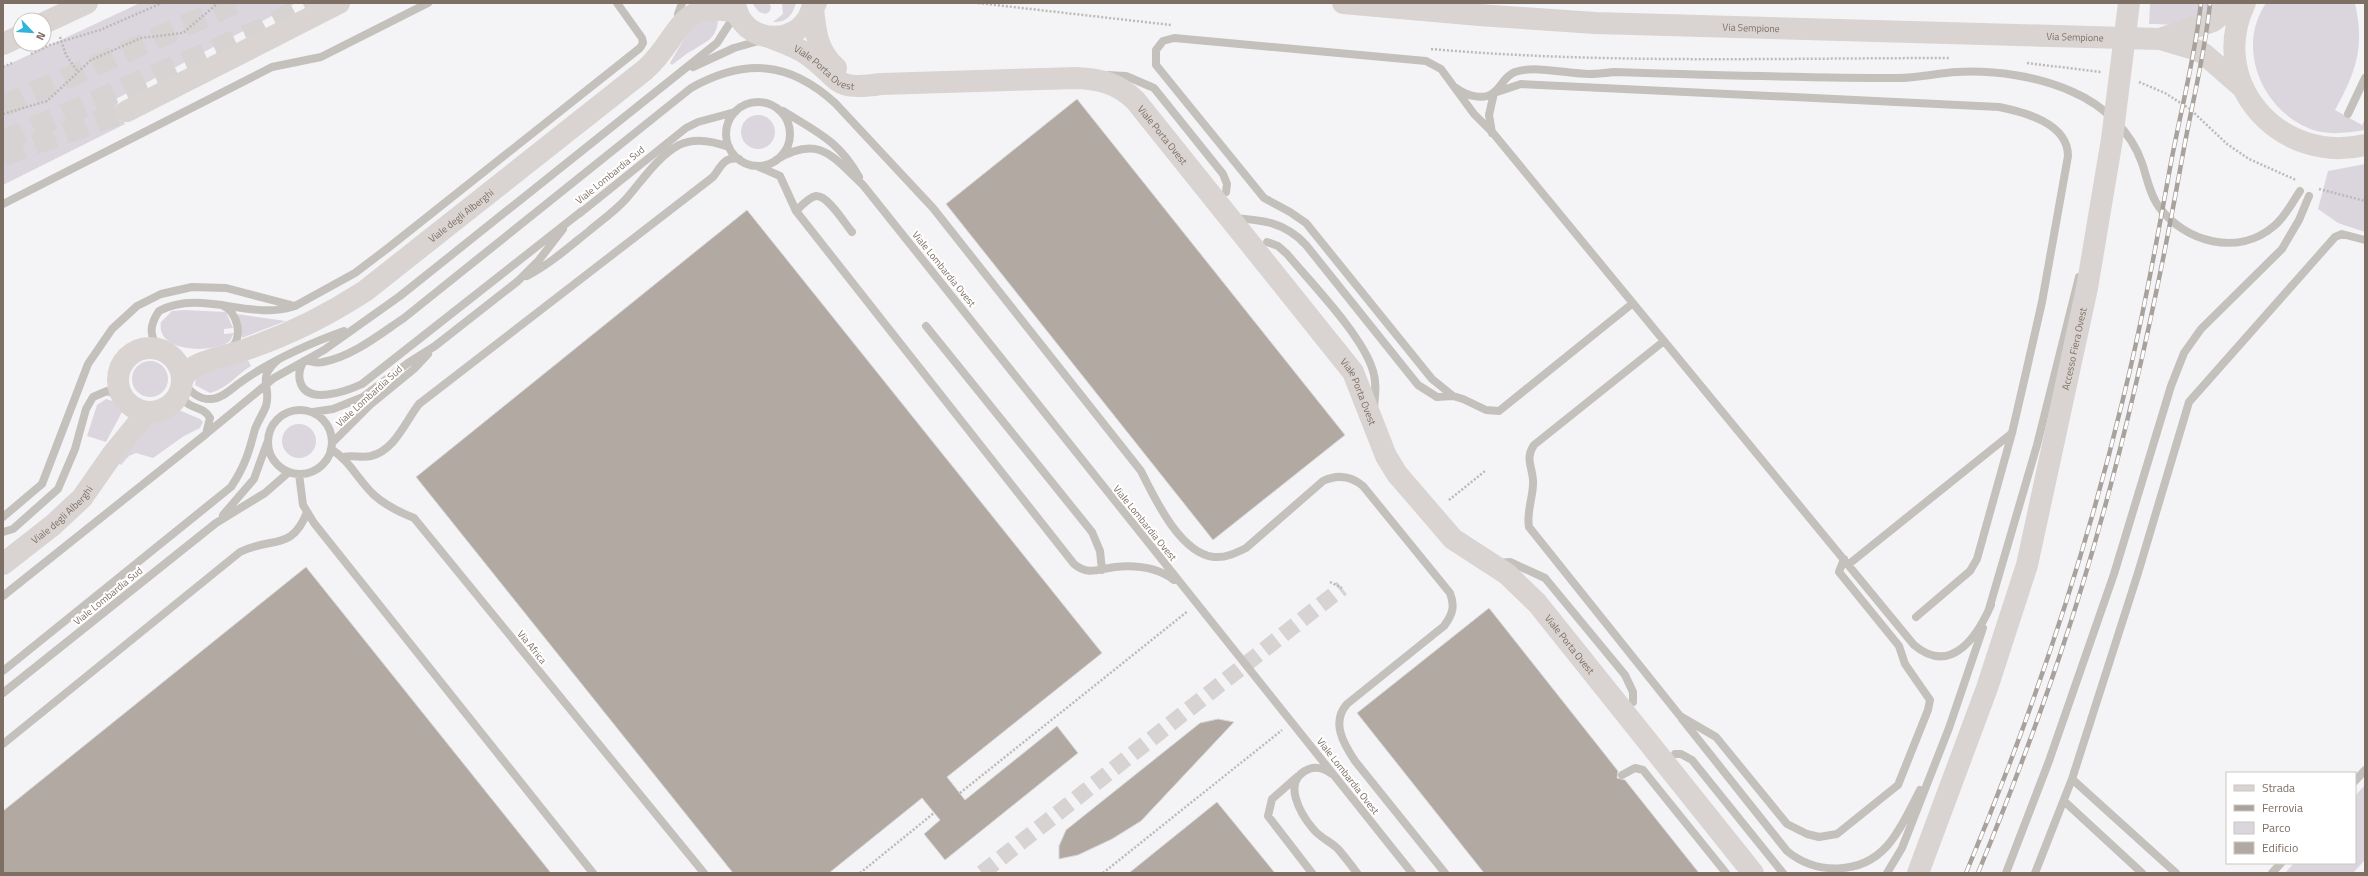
<svg xmlns="http://www.w3.org/2000/svg" width="2368" height="876" viewBox="0 0 2368 876" font-family="'Titillium Web',sans-serif">
<rect width="100%" height="100%" fill="#f4f4f7"/>
<!-- green -->
<path fill="#dbd6de" d="M 140,3 L 296,3 L 116,99 L 125,124 L 3,185 L 3,67 Z
M 752,3 L 769,4 L 771,6 L 770,11 L 766,14 L 759,12 Z
M 782,3 L 796,3 C 793,15 786,23 773,22 L 783,14 Z
M 2150,3 L 2218,3 C 2193,27 2181,25 2149,24 Z
M 2266,3 L 2355,3 C 2365,47 2356,72 2335,110 L 2362,125 L 2365,119 L 2365,130 C 2346,133 2326,136 2308,128 C 2261,108 2236,47 2266,3 Z
M 712,18 L 718,21 C 716,39 707,41 693,50 C 685,54 679,60 672,65 L 670,63 L 691,27 Z
M741 132a17 17 0 1 1 34 0a17 17 0 1 1-34 0Z
M 2365,164 L 2365,232 L 2338,223 L 2318,209 L 2328,171 Z
M 184,310 L 226,312 L 233,328 L 224,329 L 224,334 L 234,333 L 230,341 C 213,354 155,353 161,322 L 172,311 Z
M 237,314 L 286,321 L 242,338 Z
M 248,360 L 251,366 C 236,375 227,389 210,393 L 195,385 L 196,375 Z
M132 379a18 18 0 1 1 36 0a18 18 0 1 1-36 0Z
M 106,399 L 116,402 L 122,412 L 106,442 L 87,436 L 97,405 Z
M 179,410 L 200,419 L 203,422 L 200,428 L 184,436 L 153,458 L 136,453 L 129,456 L 121,465 L 118,463 L 150,423 L 164,420 Z
M282 441a17 17 0 1 1 34 0a17 17 0 1 1-34 0Z
M 2365,785 L 2365,860 L 2353,873 L 2285,873 L 2294,863 L 2355,863 L 2355,796 Z"/>
<!-- building -->
<path fill="#b2a9a3" stroke="#d7d7d9" d="M 1077,99 L 1345,435 L 1213,540 L 946,204 Z
M 747,210 L 1102,653 L 947,777 L 965,800 L 1057,726 L 1078,753 L 945,860 L 924,834 L 940,820 L 922,798 L 829,873 L 733,873 L 416,477 Z
M 306,567 L 551,873 L 3,873 L 3,811 Z
M 1489,608 L 1618,771 L 1617,778 L 1625,780 L 1699,873 L 1484,873 L 1357,713 Z
M 1218,719 L 1234,722 L 1141,821 L 1112,839 L 1078,855 L 1059,859 L 1059,846 L 1066,830 L 1200,723 Z
M 1217,802 L 1275,873 L 1129,873 Z"/>
<g fill="none" stroke-linecap="round" stroke-linejoin="round">
<!-- street-tunnel -->
<path stroke="#d6d3d2" stroke-width="16" stroke-dasharray="16 8" stroke-linecap="butt" d="M 982,873 L 1342,588"/>
<!-- highway-tunnel -->
<path stroke="#d6d3d2" stroke-width="22" stroke-dasharray="22 11" stroke-linecap="butt" d="M 3,106 L 236,3
M 3,141 L 264,28 L 311,3
M 3,155 L 127,111"/>
<!-- path -->
<path stroke="#bdb9b7" stroke-width="2.5" stroke-dasharray="2 2" stroke-linecap="butt" d="M 978,3 L 1171,25
M 60,37 L 66,55 L 78,72
M 1431,49 C 1603,64 1777,58 1950,58
M 31,54 L 50,45 L 100,30 L 162,3
M 2027,63 L 2101,72
M 3,67 L 12,63
M 2139,82 L 2165,93 L 2190,109 L 2227,144 L 2249,159 L 2296,180
M 3,114 L 47,101 L 91,60 L 141,38 L 183,33 L 218,3
M 2319,189 L 2365,201
M 1449,500 L 1485,471
M 1330,582 L 1342,588
M 960,793 L 1188,611
M 860,873 L 934,813
M 1103,873 L 1282,730"/>
<!-- lane -->
<path stroke="#c4c0bc" stroke-width="8" d="M 678,14 L 682,3
M 693,67 L 734,48 L 762,40
M 1107,75 L 1126,76 L 1154,88 L 1223,174 L 1227,184 L 1226,192
M 1456,88 C 1465,95 1483,101 1493,93 C 1502,87 1503,77 1515,72 C 1535,65 1568,74 1589,74 C 1597,74 1606,73 1614,72 C 1708,75 1803,78 1898,78 C 1918,78 1937,73 1957,72 C 1994,70 2038,76 2073,92 C 2103,105 2131,131 2142,163 C 2147,178 2150,195 2159,207 C 2185,242 2238,257 2274,226 C 2285,217 2292,203 2300,191
M726 134a32 32 0 1 1 64 0a32 32 0 1 1-64 0Z
M 783,111 C 817,132 839,141 859,177
M 2348,114 L 2365,78
M 1492,133 L 1489,115 L 1494,93 L 1521,84 L 1999,107 C 2024,112 2068,123 2068,156 L 2042,302 L 2027,368 L 2012,433 L 1977,559 L 1970,571 L 1916,617
M 776,160 C 819,134 832,156 863,185 L 1412,873
M 757,166 L 780,176 L 796,211 L 1074,564 C 1088,576 1099,569 1115,567 C 1136,565 1157,567 1174,580
M 3,204 L 272,67 L 321,57 L 428,3
M 582,211 L 362,384 C 347,391 306,406 300,381 C 298,373 300,367 304,361 C 311,360 316,364 323,362 C 352,357 380,334 404,318 L 691,88 C 745,58 789,61 835,103 L 933,208 L 1141,471 C 1155,499 1180,553 1214,557 C 1226,558 1236,553 1246,548 L 1323,481 C 1338,474 1351,476 1363,486 L 1450,593 C 1455,606 1453,614 1444,626 L 1347,704 C 1331,722 1343,743 1355,761 L 1445,873
M 796,211 C 801,206 809,197 816,196 C 828,195 845,224 852,232
M 579,214 L 686,128 L 698,122 L 735,112
M 1233,218 C 1263,220 1285,222 1306,245 L 1418,385 L 1437,397 L 1453,396
M 1267,242 L 1278,246 L 1287,254 C 1312,284 1363,336 1373,371 C 1377,383 1375,396 1374,408
M 527,276 C 550,264 569,247 589,231 C 601,221 615,211 626,199 C 642,181 657,157 679,145 C 695,137 713,141 729,147
M 1633,303 L 1499,411 L 1486,410 L 1463,399 L 1453,396 L 1432,379 L 1306,223 L 1290,212 L 1264,198 L 1156,65 L 1156,50 L 1163,41 L 1174,38 L 1426,61 L 1441,69 L 1474,114 L 1493,133 L 1914,645 C 1951,676 1977,637 1991,605
M 222,305 C 238,312 244,338 230,349
M 926,326 L 1092,532 L 1100,551 L 1102,570
M 1664,341 L 1534,445 C 1525,458 1532,466 1533,480 C 1534,496 1526,511 1529,527 L 1680,716 L 1716,737 L 1787,824 L 1807,834 L 1819,837 L 1837,834 L 1898,785 L 1928,710 L 1930,700 L 1905,664 L 1899,646 L 1839,572 L 1844,559
M 164,351 C 149,340 148,327 159,311 C 201,289 249,320 292,307
M 183,381 C 189,391 199,400 212,399 C 223,398 232,388 241,382 C 272,360 308,344 344,331
M268 442a32 32 0 1 1 64 0a32 32 0 1 1-64 0Z
M 313,412 L 333,409 L 363,397 L 408,363 L 435,346 L 518,281 L 539,260 L 563,229
M 206,434 L 274,378 L 324,350 L 400,296 L 717,43 L 735,15
M 332,443 L 370,405 L 414,369 L 428,354
M 331,449 C 350,461 358,480 374,495 C 386,506 399,512 414,518 L 704,873
M 343,457 C 352,455 362,458 371,456 C 395,450 405,422 419,404 L 713,177 C 721,167 724,156 739,159
M 299,474 L 303,505 L 314,523 L 593,873
M 223,515 L 254,479 L 267,443
M 3,517 L 42,484 L 88,364 L 112,329 L 137,306 L 161,294 L 192,287 L 226,288 L 295,306 L 355,273 L 388,248 L 640,48 L 643,43 L 642,38 L 617,3
M 3,532 L 13,529 L 58,489 L 75,449 L 86,409 L 93,397 L 107,391 L 122,396
M 1499,563 L 1510,562 L 1545,578 L 1625,675 L 1633,692 L 1633,702
M 1849,564 L 2012,433
M 3,596 L 206,434 L 210,418 C 201,402 183,413 181,388
M 1989,609 L 2037,445 L 2079,277
M 3,671 L 231,487 C 245,466 249,452 255,429 C 258,421 263,414 266,406 C 272,385 255,379 279,359
M 3,693 L 216,523 L 265,493 L 289,472
M 1682,719 L 1787,851 C 1816,875 1861,875 1887,846 C 1901,830 1910,809 1920,790
M 3,744 L 240,552 C 271,536 292,552 307,512
M 1675,754 L 1681,754 L 1692,760 L 1783,873
M 1332,774 C 1325,769 1317,766 1309,769 C 1280,780 1301,815 1314,830 C 1321,838 1331,842 1338,849 C 1345,857 1351,865 1357,873
M 1622,775 L 1635,768 L 1643,770 L 1726,873
M 1297,777 L 1272,799 L 1268,816 L 1312,873
M 2355,781 L 2365,770
M 2064,801 L 2142,873
M 1887,873 L 1902,848 L 1949,728 L 1983,628
M 2006,873 L 2049,761 L 2114,574 L 2171,386 L 2184,353 L 2201,329 L 2282,249 L 2299,220 L 2309,196
M 2035,873 L 2072,779
M 2176,873 L 2072,779 L 2138,573 L 2189,402 L 2335,237 L 2342,234 L 2365,240
M 2272,873 L 2281,863"/>
<!-- secondary -->
<g stroke="#d9d4d1" stroke-width="22">
<path d="M 735,3 C 741,48 807,48 813,3"/>
<path d="M 813,7 C 815,31 817,51 836,68"/>
<path id="s1" d="M 769,37 C 782,42 797,47 808,55 C 842,80 832,91 881,84 L 1076,78 C 1100,79 1117,83 1135,100 L 1353,372 L 1386,456 L 1397,474 L 1453,539 L 1507,574 L 1537,603 L 1753,873"/>
<circle cx="150" cy="380" r="32"/>
<path id="s2" d="M 182,380 C 186,373 190,368 197,365 C 213,358 230,355 247,349 C 288,335 328,315 365,291 L 646,69 C 682,36 676,0 737,12"/>
<path id="s3" d="M 3,564 L 53,525 L 82,498 L 112,455 L 147,412"/>
<path id="s4" d="M 1918,873 L 1987,688 L 2027,565 L 2087,288 L 2112,139 L 2129,3"/>
</g>
<!-- primary -->
<g stroke="#d9d4d1" stroke-width="22">
<path id="s5" d="M 1343,3 L 1479,15 L 1595,23 L 2160,39 L 2194,49 L 2204,54 L 2243,88"/>
<path d="M 2245,3 C 2206,84 2281,165 2365,145"/>
<path d="M 813,7 L 816,3"/>
<path d="M 44,23 L 87,3"/>
<path d="M 2160,39 L 2213,21 L 2236,3"/>
<path d="M 3,44 L 20,36"/>
</g>
<!-- highway -->
<path stroke="#d9d4d1" stroke-width="22" d="M 127,111 L 339,3"/>
<!-- rail casing -->
<g stroke="#a9a29c" stroke-width="4.5">
<path id="rail" d="M 1966,873 C 2030,720 2084,561 2123,399 C 2142,323 2156,245 2170,168 C 2180,113 2195,58 2201,3
M 1978,873 C 2008,800 2036,727 2061,652 C 2115,491 2152,326 2182,159 C 2191,107 2205,55 2210,3"/>
</g>
<!-- rail -->
<use href="#rail" stroke="#fff" stroke-width="3" stroke-dasharray="9" stroke-linecap="butt"/>
</g>
<g text-anchor="middle" dominant-baseline="central" stroke-width="4" stroke-linejoin="round" paint-order="stroke">
<!-- street labels -->
<g font-size="10" fill="#7e6f64" stroke="#fff">
<text stroke="none"><textPath href="#s5" startOffset="409">Via Sempione</textPath></text>
<text stroke="none"><textPath href="#s5" startOffset="733">Via Sempione</textPath></text>
<text stroke="none"><textPath href="#s1" startOffset="64">Viale Porta Ovest</textPath></text>
<text stroke="none"><textPath href="#s1" startOffset="431">Viale Porta Ovest</textPath></text>
<text transform="translate(610 175) rotate(-39)">Viale Lombardia Sud</text>
<text stroke="none"><textPath href="#s2" startOffset="328">Viale degli Alberghi</textPath></text>
<text transform="translate(944 269) rotate(51)">Viale Lombardia Ovest</text>
<text stroke="none"><textPath href="#s4" startOffset="548">Accesso Fiera Ovest</textPath></text>
<text stroke="none"><textPath href="#s1" startOffset="755">Viale Porta Ovest</textPath></text>
<text transform="translate(369 396) rotate(-42)">Viale Lombardia Sud</text>
<text stroke="none"><textPath href="#s3" startOffset="77">Viale degli Alberghi</textPath></text>
<text transform="translate(1145 523) rotate(51)">Viale Lombardia Ovest</text>
<text transform="translate(108 596) rotate(-39)">Viale Lombardia Sud</text>
<text stroke="none"><textPath href="#s1" startOffset="1091">Viale Porta Ovest</textPath></text>
<text transform="translate(532 647) rotate(51)">Via Africa</text>
<text transform="translate(1348 776) rotate(52)">Viale Lombardia Ovest</text>
</g>
</g>
<!-- border -->
<rect width="2368" height="876" fill="none" stroke="#7e6f64" stroke-width="8"/>
<!-- legend -->
<rect x="2226" y="772" width="130" height="92" fill="#ffffff" stroke="#cbc5c1"/>
<rect x="2234" y="785" width="20" height="6" fill="#d9d4d1" stroke="#cbc5c1"/>
<text x="2262" y="792" font-size="12" fill="#7e6f64">Strada</text>
<rect x="2234" y="805" width="20" height="6" fill="#a9a29c" stroke="#cbc5c1"/>
<text x="2262" y="812" font-size="12" fill="#7e6f64">Ferrovia</text>
<rect x="2234" y="822" width="20" height="12" fill="#dbd6de" stroke="#cbc5c1"/>
<text x="2262" y="832" font-size="12" fill="#7e6f64">Parco</text>
<rect x="2234" y="842" width="20" height="12" fill="#b2a9a3" stroke="#cbc5c1"/>
<text x="2262" y="852" font-size="12" fill="#7e6f64">Edificio</text>
<!-- north arrow -->
<g transform="translate(32 32) rotate(115)"><circle r="19" fill="#ffffff" stroke="#cbc5c1"/>
<path d="M0-3L7 15L0 10L-7 15Z" fill="#32b4da"/>
<text y="-6" font-size="11" font-weight="bold" text-anchor="middle" fill="#7e6f64">N</text>
</g>
</svg>
